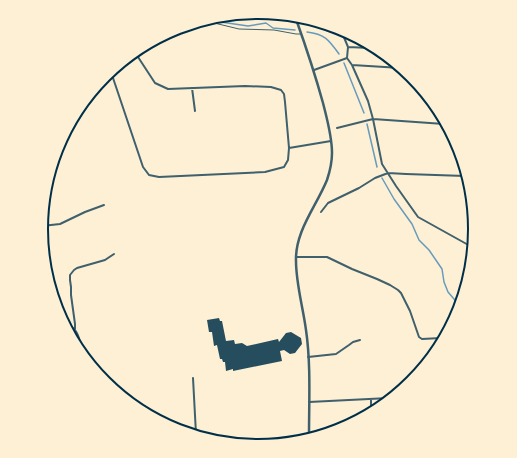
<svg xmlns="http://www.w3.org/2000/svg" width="517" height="458" viewBox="0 0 517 458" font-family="Arial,sans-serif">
<rect width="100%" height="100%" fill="#fdf0d5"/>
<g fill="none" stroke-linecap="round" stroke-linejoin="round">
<!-- stream -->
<path stroke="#669bbc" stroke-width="1.5" d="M 214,21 L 248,26 L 266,23 L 273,28 L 295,30
M 307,32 C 325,34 329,40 339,54
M 344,63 L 364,113
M 367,124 L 377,167
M 382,178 L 394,199 L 412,224 L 419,240 L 429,250 L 442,269 L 444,282 L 448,292 L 460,306"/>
</g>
<!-- building -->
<path fill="#264d5e" d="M 219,318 L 220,321 L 222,321 L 226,341 L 234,340 L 235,344 L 242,343 L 247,346 L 278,339 L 279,342 L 286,333 L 291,332 L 301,338 L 302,344 L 295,353 L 290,354 L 284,350 L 280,351 L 282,361 L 233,371 L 233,369 L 226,371 L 225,362 L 223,362 L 222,359 L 220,359 L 217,345 L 214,346 L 212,332 L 209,332 L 207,320 Z"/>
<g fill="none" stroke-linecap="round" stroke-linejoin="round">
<!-- service -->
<path stroke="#3f606c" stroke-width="1" d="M 210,22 L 239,29 L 274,30 L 296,34 L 301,34"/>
<!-- minor -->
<path stroke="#3f606c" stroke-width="2" d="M 343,29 L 343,35 L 348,47 L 347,58 L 352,65 L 368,101 L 373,119 L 382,164 L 396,186 L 418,217 L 472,247
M 348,47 L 370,48
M 391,62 L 391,68
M 352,65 L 401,68
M 314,70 L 347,58
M 111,72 L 143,167 L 149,175 L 159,177 L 265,172 L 284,167 L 288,160 L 289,148 L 285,102 L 284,94 L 281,90 L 271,87 L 245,86 L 168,89 L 155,83 L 138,57 L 136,55
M 192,88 L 195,111
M 337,128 L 373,119 L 444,124
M 289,148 L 331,141
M 321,212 L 328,203 L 359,188 L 375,178 L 388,173 L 406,174 L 465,176
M 42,226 L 60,224 L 85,212 L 104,205
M 296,257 L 327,257 L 352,269 L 377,279 L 390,285 L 398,290 L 401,293 L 410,311 L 419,337 L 422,339 L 441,338
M 67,325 C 77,328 79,337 81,346
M 75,329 L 75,324 L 71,295 L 71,287 L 70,280 L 70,275 L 74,270 L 77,268 L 105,260 L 114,254
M 308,357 L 336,354 L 349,345 L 353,342 L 360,340
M 193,378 L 196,434
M 371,399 L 371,410
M 309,402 L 389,398"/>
<!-- tertiary -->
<path stroke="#3f606c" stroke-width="2.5" d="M 296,19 C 306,47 315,74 323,103 C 327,119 332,136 332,153 C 332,162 330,171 327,180 C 316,207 295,231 296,261 C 296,284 303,307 306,330 C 311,364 309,401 309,436"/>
</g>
<!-- crop -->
<path d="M0 0H517V458H0ZM48 229a210 210 0 1 1 420 0a210 210 0 1 1-420 0Z" fill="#fdf0d5" fill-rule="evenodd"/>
<path fill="none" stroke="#003049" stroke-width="2" d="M48 229a210 210 0 1 1 420 0a210 210 0 1 1-420 0Z"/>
</svg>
